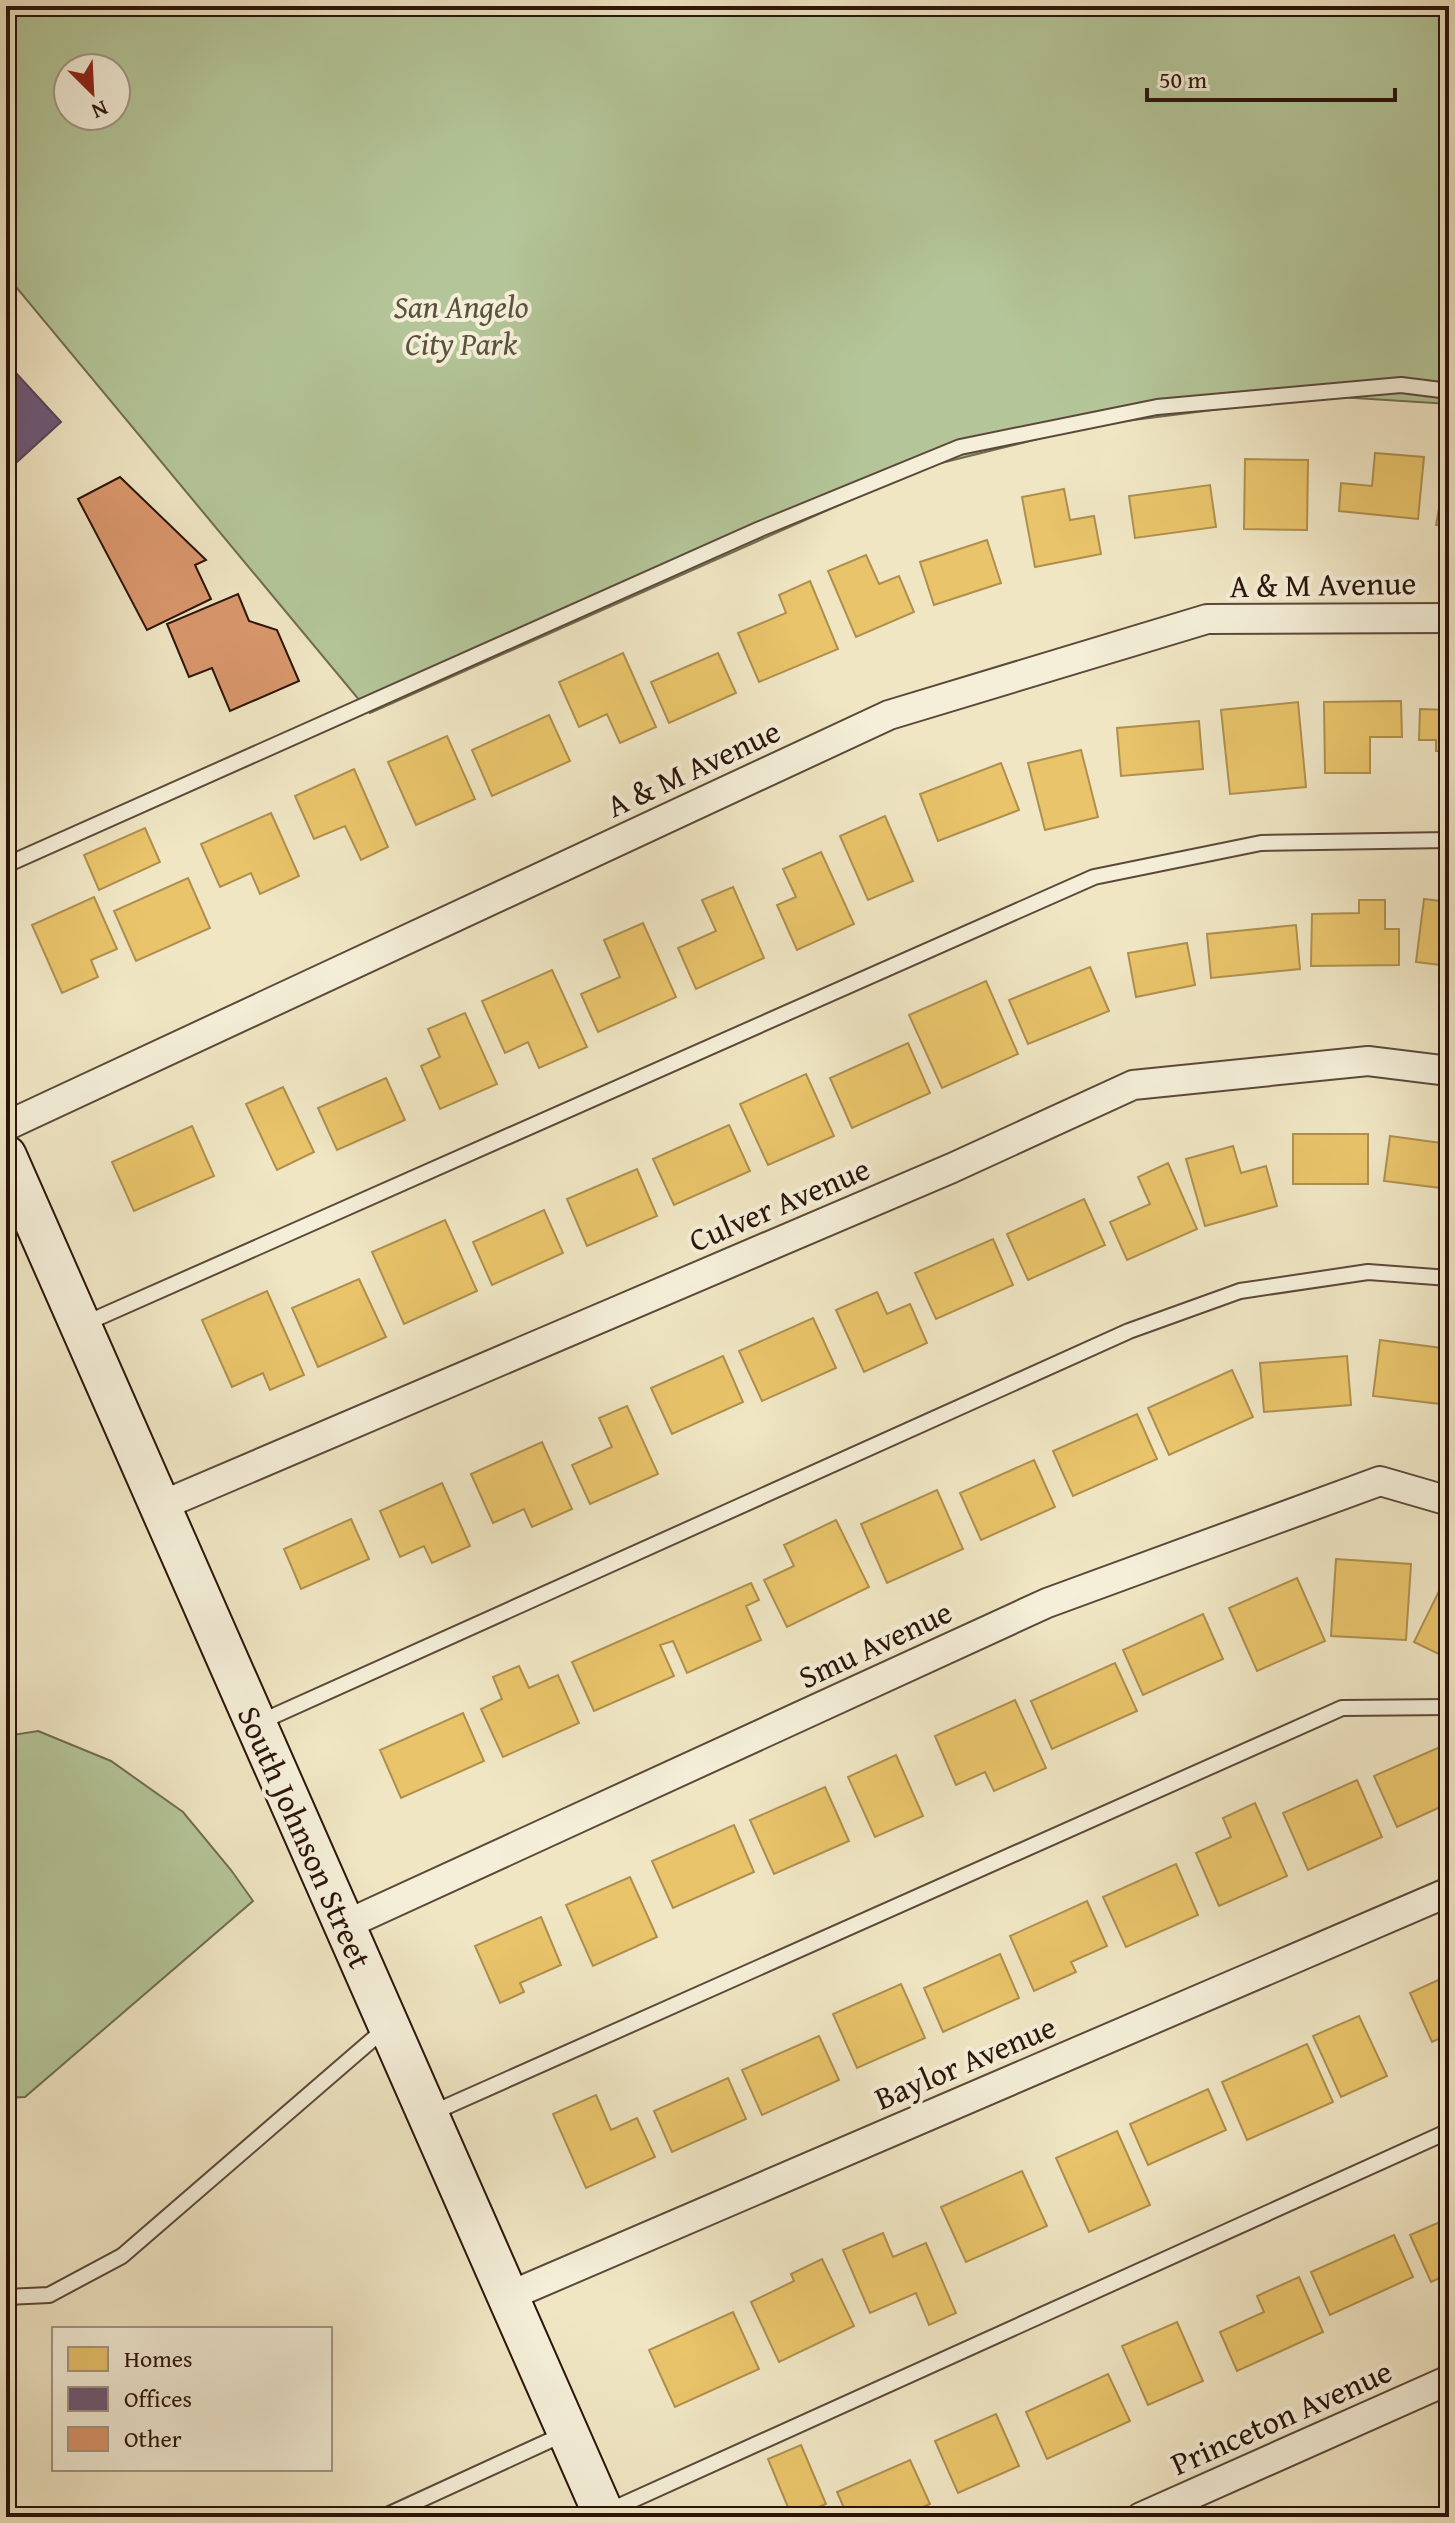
<svg xmlns="http://www.w3.org/2000/svg" width="1455" height="2523" viewBox="0 0 1455 2523" font-family="'Gentium Book Plus',serif">
<rect width="100%" height="100%" fill="#f0e6c4"/>
<filter id="stains"><feTurbulence type="fractalNoise" baseFrequency=".0025" numOctaves="4"/><feColorMatrix values="0 0 0 0 .2 0 0 0 0 .09 0 0 0 0 .02 0 0 0 .5 -.17"/></filter>
<radialGradient id="worn" r=".72"><stop offset=".6" stop-color="#630" stop-opacity="0"/><stop offset="1" stop-color="#630" stop-opacity=".3"/></radialGradient>
<!-- green -->
<path fill="#b4c699" stroke="#706d52" stroke-width="2" fill-rule="evenodd" d="M 6,6 L 1449,6 L 1449,404 L 1323,396 L 1094,425 L 925,467 L 370,713 L 6,275 ZM 68,68 L 116,68 L 116,116 L 68,116 Z
M 38,1731 L 111,1761 L 183,1812 L 231,1870 L 253,1901 L 25,2097 L 6,2098 L 6,1736 Z"/>
<!-- homes -->
<path fill="#e9c46a" stroke="#b08f4e" stroke-width="2" d="M 1375,453 L 1424,457 L 1418,519 L 1339,511 L 1341,483 L 1372,486 Z
M 1448,458 L 1449,458 L 1449,527 L 1436,525 Z
M 1245,459 L 1308,460 L 1307,530 L 1244,529 Z
M 1210,485 L 1216,527 L 1135,538 L 1129,496 Z
M 1064,489 L 1070,520 L 1094,516 L 1101,554 L 1035,567 L 1022,497 Z
M 987,540 L 1001,583 L 934,605 L 920,562 Z
M 866,555 L 879,584 L 899,576 L 914,612 L 856,637 L 828,571 Z
M 810,581 L 838,649 L 759,682 L 738,633 L 786,613 L 779,595 Z
M 623,653 L 656,727 L 620,743 L 607,714 L 579,727 L 559,682 Z
M 718,653 L 736,693 L 669,723 L 651,682 Z
M 1401,701 L 1402,737 L 1370,737 L 1370,773 L 1325,773 L 1324,702 Z
M 1298,702 L 1306,787 L 1230,794 L 1221,710 Z
M 1420,709 L 1449,710 L 1449,751 L 1436,751 L 1436,740 L 1419,740 Z
M 549,715 L 570,761 L 492,796 L 472,750 Z
M 1199,721 L 1203,769 L 1121,776 L 1117,728 Z
M 447,736 L 475,799 L 416,825 L 388,762 Z
M 1081,750 L 1098,817 L 1045,830 L 1028,763 Z
M 1001,763 L 1019,810 L 938,841 L 920,794 Z
M 354,769 L 388,847 L 361,860 L 345,826 L 314,839 L 295,796 Z
M 271,813 L 299,876 L 260,894 L 251,873 L 220,887 L 201,844 Z
M 885,816 L 913,881 L 868,900 L 840,836 Z
M 145,828 L 160,862 L 99,890 L 84,855 Z
M 821,852 L 854,924 L 797,950 L 777,905 L 796,897 L 783,869 Z
M 188,878 L 210,928 L 136,961 L 114,911 Z
M 733,887 L 764,958 L 696,989 L 678,948 L 716,931 L 702,900 Z
M 94,897 L 117,949 L 91,960 L 98,977 L 62,993 L 32,925 Z
M 1424,899 L 1449,902 L 1449,966 L 1416,962 Z
M 1359,900 L 1385,900 L 1385,929 L 1399,929 L 1399,965 L 1311,966 L 1312,914 L 1359,913 Z
M 643,923 L 676,997 L 598,1032 L 581,994 L 620,977 L 604,940 Z
M 1296,925 L 1300,969 L 1211,978 L 1207,934 Z
M 1187,943 L 1195,985 L 1136,997 L 1128,953 Z
M 1090,967 L 1109,1011 L 1028,1044 L 1009,1000 Z
M 552,970 L 587,1047 L 539,1068 L 528,1042 L 505,1053 L 482,1001 Z
M 986,981 L 1018,1054 L 942,1088 L 909,1015 Z
M 465,1013 L 497,1084 L 440,1109 L 421,1066 L 440,1057 L 428,1029 Z
M 908,1043 L 930,1093 L 852,1128 L 830,1078 Z
M 806,1074 L 834,1136 L 768,1165 L 740,1104 Z
M 386,1078 L 405,1120 L 337,1150 L 318,1108 Z
M 283,1087 L 314,1152 L 277,1170 L 246,1104 Z
M 729,1125 L 750,1171 L 674,1205 L 653,1159 Z
M 192,1126 L 214,1176 L 134,1211 L 112,1162 Z
M 1293,1134 L 1368,1134 L 1368,1184 L 1293,1184 Z
M 1390,1136 L 1449,1144 L 1449,1189 L 1384,1181 Z
M 1233,1146 L 1241,1173 L 1266,1166 L 1277,1206 L 1205,1226 L 1186,1159 Z
M 1168,1163 L 1197,1229 L 1127,1260 L 1110,1222 L 1150,1204 L 1138,1177 Z
M 637,1169 L 657,1216 L 587,1246 L 567,1199 Z
M 1084,1199 L 1105,1245 L 1028,1280 L 1007,1234 Z
M 544,1210 L 563,1253 L 492,1285 L 473,1242 Z
M 445,1220 L 477,1291 L 404,1324 L 372,1252 Z
M 993,1239 L 1013,1285 L 936,1319 L 915,1273 Z
M 359,1279 L 386,1337 L 318,1367 L 292,1308 Z
M 267,1291 L 304,1375 L 270,1390 L 263,1373 L 232,1387 L 202,1320 Z
M 877,1292 L 887,1314 L 910,1304 L 927,1343 L 864,1372 L 836,1310 Z
M 813,1318 L 836,1368 L 762,1401 L 739,1351 Z
M 1380,1340 L 1449,1349 L 1449,1405 L 1373,1396 Z
M 723,1356 L 743,1402 L 672,1434 L 651,1388 Z
M 1347,1356 L 1351,1405 L 1264,1412 L 1260,1363 Z
M 1232,1370 L 1253,1417 L 1169,1455 L 1148,1408 Z
M 627,1406 L 658,1474 L 590,1504 L 572,1465 L 612,1447 L 599,1418 Z
M 1137,1414 L 1157,1459 L 1073,1496 L 1053,1451 Z
M 542,1442 L 572,1509 L 532,1527 L 524,1509 L 493,1523 L 471,1474 Z
M 1034,1460 L 1055,1507 L 981,1540 L 960,1493 Z
M 442,1483 L 470,1546 L 432,1563 L 424,1546 L 400,1557 L 380,1511 Z
M 937,1490 L 963,1549 L 887,1583 L 861,1524 Z
M 351,1519 L 369,1559 L 301,1589 L 284,1549 Z
M 836,1520 L 869,1587 L 787,1627 L 764,1580 L 794,1566 L 784,1545 Z
M 1336,1559 L 1411,1564 L 1406,1640 L 1331,1636 Z
M 1297,1578 L 1325,1641 L 1257,1671 L 1229,1608 Z
M 751,1583 L 759,1600 L 746,1606 L 761,1640 L 687,1673 L 673,1641 L 660,1645 L 674,1676 L 594,1711 L 572,1662 Z
M 1443,1583 L 1449,1586 L 1449,1659 L 1414,1642 Z
M 1203,1614 L 1223,1659 L 1143,1695 L 1123,1650 Z
M 1115,1663 L 1137,1711 L 1052,1749 L 1031,1701 Z
M 519,1666 L 529,1688 L 558,1675 L 579,1723 L 503,1757 L 481,1709 L 502,1699 L 493,1677 Z
M 1015,1700 L 1046,1768 L 994,1791 L 985,1772 L 956,1785 L 935,1736 Z
M 463,1713 L 484,1761 L 401,1798 L 380,1750 Z
M 1449,1743 L 1449,1803 L 1397,1827 L 1374,1776 Z
M 896,1755 L 923,1816 L 875,1837 L 848,1777 Z
M 1357,1780 L 1382,1837 L 1308,1870 L 1283,1813 Z
M 825,1787 L 849,1841 L 774,1874 L 750,1820 Z
M 1255,1803 L 1287,1876 L 1219,1906 L 1196,1853 L 1231,1837 L 1223,1818 Z
M 734,1825 L 754,1872 L 673,1908 L 652,1861 Z
M 1176,1864 L 1198,1915 L 1126,1947 L 1103,1897 Z
M 630,1877 L 657,1937 L 593,1966 L 566,1905 Z
M 1087,1901 L 1107,1946 L 1071,1962 L 1076,1972 L 1034,1991 L 1010,1936 Z
M 541,1917 L 561,1965 L 520,1983 L 524,1992 L 500,2003 L 475,1946 Z
M 1000,1954 L 1019,1998 L 943,2032 L 924,1988 Z
M 1449,1975 L 1449,2034 L 1432,2042 L 1410,1993 Z
M 901,1984 L 925,2038 L 857,2068 L 833,2014 Z
M 1359,2016 L 1387,2076 L 1341,2097 L 1313,2036 Z
M 819,2036 L 839,2080 L 762,2115 L 742,2070 Z
M 1307,2044 L 1333,2102 L 1247,2140 L 1222,2082 Z
M 728,2078 L 746,2119 L 672,2152 L 654,2111 Z
M 1208,2089 L 1226,2130 L 1148,2165 L 1130,2124 Z
M 596,2095 L 611,2130 L 637,2118 L 655,2157 L 586,2188 L 553,2114 Z
M 1117,2131 L 1150,2205 L 1089,2232 L 1056,2158 Z
M 1022,2171 L 1047,2226 L 966,2262 L 941,2207 Z
M 1449,2218 L 1449,2274 L 1431,2282 L 1410,2235 Z
M 883,2233 L 893,2257 L 926,2243 L 956,2313 L 929,2325 L 916,2293 L 870,2313 L 843,2250 Z
M 1394,2235 L 1413,2277 L 1330,2315 L 1311,2272 Z
M 822,2259 L 854,2326 L 779,2362 L 751,2302 L 794,2281 L 791,2274 Z
M 1299,2277 L 1323,2332 L 1237,2371 L 1220,2332 L 1264,2312 L 1257,2296 Z
M 733,2312 L 759,2369 L 675,2407 L 649,2350 Z
M 1177,2322 L 1203,2381 L 1148,2405 L 1122,2346 Z
M 1108,2374 L 1130,2421 L 1047,2459 L 1026,2412 Z
M 996,2414 L 1019,2466 L 958,2493 L 935,2441 Z
M 801,2445 L 826,2504 L 809,2511 L 812,2517 L 792,2517 L 768,2459 Z
M 910,2460 L 930,2504 L 900,2517 L 848,2517 L 837,2492 Z"/>
<!-- offices -->
<path fill="#6d597a" stroke="#594459" stroke-width="2" d="M 15,372 L 61,422 L 6,472 L 6,380 Z"/>
<!-- building -->
<path fill="#da976c" stroke="#2b140b" stroke-width="2" d="M 120,477 L 206,560 L 195,565 L 211,599 L 147,630 L 78,499 Z
M 238,594 L 249,621 L 277,630 L 299,681 L 230,711 L 212,668 L 189,677 L 167,624 Z"/>
<g fill="none" stroke-linecap="round" stroke-linejoin="round">
<!-- lane casing -->
<g stroke="#5c4839" stroke-width="18">
<path id="lane" d="M 6,865 L 760,529 L 960,447 L 1157,407 L 1401,385 L 1449,391
M 84,1324 L 1094,877 L 1261,843 L 1449,840
M 258,1723 L 1129,1331 L 1240,1291 L 1368,1272 L 1449,1278
M 432,2113 L 1342,1708 L 1449,1707
M 6,2297 L 49,2295 L 122,2256 L 387,2027
M 604,2513 L 1449,2131
M 383,2517 L 564,2434"/>
</g>
<!-- street casing -->
<g stroke="#5c4839" stroke-width="32">
<path id="street" d="M 6,1126 L 889,715 L 1207,619 L 1449,618
M 158,1507 L 952,1168 L 1133,1085 L 1368,1061 L 1449,1071
M 345,1925 L 1047,1603 L 1380,1481 L 1449,1501
M 509,2296 L 1449,1892
M 1141,2517 L 1449,2380"/>
</g>
<!-- secondary casing -->
<g stroke="#2b140b" stroke-width="44">
<path id="secondary" d="M 6,1156 L 605,2517"/>
</g>
<!-- lane -->
<use href="#lane" stroke="#f5efd9" stroke-width="14"/>
<!-- street -->
<use href="#street" stroke="#f5efd9" stroke-width="28"/>
<!-- secondary -->
<use href="#secondary" stroke="#f5efd9" stroke-width="40"/>
</g>
<g text-anchor="middle" dominant-baseline="central" stroke-width="8" stroke-linejoin="round" paint-order="stroke">
<!-- park labels -->
<g font-size="32" font-style="italic" fill="#5b523d" stroke="#f5efd9">
<text x="461" y="306">San Angelo<tspan x="461" dy="37">City Park</tspan></text>
</g>
<!-- street labels -->
<g font-size="32" fill="#2b140b" stroke="#f5efd9">
<text transform="translate(1323 584) rotate(-1)">A &amp; M Avenue</text>
<text transform="translate(693 768) rotate(-25)">A &amp; M Avenue</text>
<text transform="translate(779 1204) rotate(-23)">Culver Avenue</text>
<text transform="translate(875 1644) rotate(-25)">Smu Avenue</text>
<text transform="translate(305 1837) rotate(66)">South Johnson Street</text>
<text transform="translate(965 2062) rotate(-23)">Baylor Avenue</text>
<text transform="translate(1281 2417) rotate(-24)">Princeton Avenue</text>
</g>
</g>
<!-- margin -->
<rect width="1455" height="2523" fill="none" stroke="#f0e6c4" stroke-width="32"/>
<rect x="8" y="8" width="1439" height="2507" fill="none" stroke="#2b140b" stroke-width="4"/>
<rect x="16" y="16" width="1423" height="2491" fill="none" stroke="#2b140b" stroke-width="2"/>
<!-- legend -->
<rect x="52" y="2327" width="280" height="144" fill="#f5efd9" stroke="#a49787" stroke-width="2"/>
<rect x="68" y="2347" width="40" height="24" fill="#e9c46a" stroke="#a49787" stroke-width="2"/>
<text x="124" y="2367" font-size="24" fill="#2b140b">Homes</text>
<rect x="68" y="2387" width="40" height="24" fill="#6d597a" stroke="#a49787" stroke-width="2"/>
<text x="124" y="2407" font-size="24" fill="#2b140b">Offices</text>
<rect x="68" y="2427" width="40" height="24" fill="#da976c" stroke="#a49787" stroke-width="2"/>
<text x="124" y="2447" font-size="24" fill="#2b140b">Other</text>
<!-- north arrow -->
<g transform="translate(92 92) rotate(156)"><circle r="38" fill="#f5efd9" stroke="#a49787" stroke-width="2"/>
<path d="M0-6L14 30L0 20L-14 30Z" fill="#8f2418"/>
<text y="-12" font-size="22" font-weight="bold" text-anchor="middle" fill="#2b140b">N</text>
</g>
<!-- scale -->
<path d="M1147 88v12h248v-12" fill="none" stroke="#2b140b" stroke-width="4"/>
<text x="1159" y="88" font-size="24" fill="#2b140b" stroke="#f5efd9" stroke-width="6" paint-order="stroke">50 m</text>
<rect width="100%" height="100%" filter="url(#stains)"/>
<rect width="100%" height="100%" fill="url(#worn)"/>
</svg>
